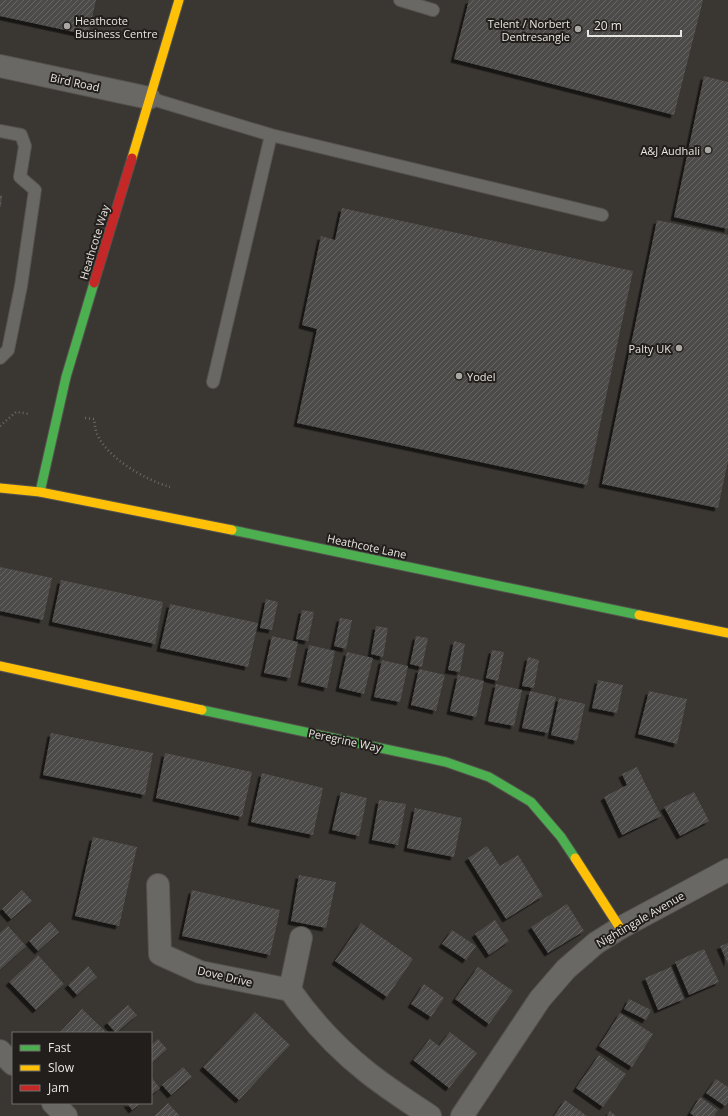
<svg xmlns="http://www.w3.org/2000/svg" width="728" height="1116" viewBox="0 0 728 1116" font-family="'Open Sans',sans-serif">
<defs>
<pattern id="building-hatch" width="6" height="6" patternUnits="userSpaceOnUse"><rect width="6" height="6" fill="#4e4b48"/><path d="M-1 1l2-2M0 6l6-6M5 7l2-2" fill="none" stroke="#686562"/></pattern>
<filter id="shadow"><feDropShadow dx="-3.5" dy="3.5" stdDeviation="0" flood-color="#0009"/></filter>
</defs>
<rect width="100%" height="100%" fill="#3a3632"/>
<!-- building -->
<path fill="url(#building-hatch)" filter="url(#shadow)" d="M 0,0 L 96,0 L 88,35 L 0,16 Z
M 469,0 L 703,0 L 674,115 L 454,59 Z
M 704,76 L 728,82 L 728,229 L 674,217 Z
M 0,195 L 2,196 L 1,207 L 0,207 Z
M 342,208 L 633,271 L 587,485 L 297,423 L 317,329 L 302,325 L 321,236 L 335,240 Z
M 657,220 L 728,235 L 728,461 L 718,508 L 602,484 Z
M 0,567 L 52,578 L 43,620 L 0,611 Z
M 61,580 L 163,602 L 155,644 L 52,622 Z
M 266,599 L 278,602 L 272,630 L 260,628 Z
M 170,604 L 258,623 L 248,667 L 160,648 Z
M 302,610 L 314,612 L 308,641 L 296,639 Z
M 340,618 L 352,620 L 346,649 L 334,646 Z
M 376,626 L 388,628 L 383,657 L 371,654 Z
M 272,636 L 298,642 L 290,678 L 264,673 Z
M 416,636 L 428,638 L 422,667 L 410,664 Z
M 454,641 L 465,644 L 460,672 L 448,670 Z
M 309,645 L 335,651 L 327,688 L 301,682 Z
M 492,650 L 504,652 L 498,681 L 486,678 Z
M 347,652 L 373,658 L 364,694 L 339,688 Z
M 528,657 L 539,660 L 534,688 L 522,686 Z
M 382,660 L 408,666 L 400,702 L 374,697 Z
M 419,669 L 445,675 L 436,711 L 411,705 Z
M 458,675 L 484,681 L 476,717 L 450,711 Z
M 598,680 L 623,685 L 617,713 L 592,708 Z
M 496,684 L 522,690 L 514,726 L 488,721 Z
M 530,691 L 556,697 L 548,733 L 522,728 Z
M 649,691 L 687,699 L 677,744 L 638,734 Z
M 559,698 L 585,704 L 577,741 L 551,735 Z
M 51,733 L 153,753 L 145,795 L 43,775 Z
M 165,753 L 252,772 L 242,817 L 156,798 Z
M 637,767 L 661,816 L 622,835 L 604,797 L 627,785 L 622,774 Z
M 262,773 L 323,788 L 313,835 L 251,822 Z
M 341,792 L 367,798 L 359,836 L 332,830 Z
M 694,792 L 709,821 L 680,836 L 664,807 Z
M 379,800 L 406,804 L 398,845 L 372,840 Z
M 415,808 L 462,818 L 454,857 L 407,848 Z
M 93,837 L 137,847 L 119,926 L 75,916 Z
M 487,846 L 500,866 L 518,855 L 543,896 L 506,919 L 468,858 Z
M 299,875 L 336,882 L 326,928 L 291,921 Z
M 22,890 L 32,901 L 11,919 L 2,909 Z
M 192,890 L 280,910 L 270,955 L 182,936 Z
M 567,904 L 584,931 L 548,953 L 531,927 Z
M 495,920 L 509,941 L 489,955 L 475,934 Z
M 50,922 L 59,932 L 38,951 L 29,941 Z
M 361,923 L 413,959 L 387,997 L 335,961 Z
M 8,926 L 26,946 L 0,970 L 0,933 Z
M 452,930 L 476,946 L 466,960 L 442,944 Z
M 728,943 L 728,964 L 720,946 Z
M 704,949 L 719,982 L 689,995 L 675,962 Z
M 38,955 L 64,984 L 36,1010 L 9,982 Z
M 88,966 L 97,977 L 77,995 L 68,985 Z
M 478,967 L 513,991 L 489,1024 L 455,999 Z
M 671,967 L 684,999 L 658,1010 L 645,978 Z
M 424,984 L 444,998 L 431,1017 L 411,1004 Z
M 629,999 L 651,1010 L 646,1020 L 624,1009 Z
M 128,1005 L 137,1015 L 116,1033 L 107,1023 Z
M 82,1009 L 105,1031 L 103,1033 L 59,1033 Z
M 255,1012 L 290,1045 L 239,1100 L 203,1067 Z
M 620,1013 L 653,1034 L 632,1067 L 599,1046 Z
M 450,1032 L 477,1053 L 449,1088 L 413,1060 L 430,1039 L 439,1046 Z
M 158,1039 L 167,1049 L 151,1064 L 151,1045 Z
M 599,1055 L 626,1074 L 603,1107 L 576,1088 Z
M 183,1067 L 192,1077 L 171,1095 L 162,1085 Z
M 151,1077 L 160,1088 L 151,1095 Z
M 716,1079 L 728,1087 L 728,1102 L 725,1106 L 706,1093 Z
M 700,1097 L 718,1110 L 714,1116 L 694,1116 L 690,1113 Z
M 565,1100 L 587,1116 L 554,1116 Z
M 127,1103 L 141,1103 L 132,1110 Z
M 168,1103 L 180,1116 L 154,1116 Z
M 610,1111 L 616,1116 L 607,1116 Z"/>
<g fill="none" stroke-linecap="round" stroke-linejoin="round">
<!-- lane casing -->
<g stroke="#55524e" stroke-width="14">
<path id="lane" d="M 400,0 L 433,10
M 149,98 L 271,135 L 602,215
M 0,131 L 21,135 L 25,146 L 20,177 L 35,190 L 21,286 L 8,350 L 0,358
M 213,382 L 271,135"/>
</g>
<!-- street casing -->
<g stroke="#55524e" stroke-width="24">
<path id="street" d="M 0,66 L 149,98
M 158,885 L 160,954 L 200,972 L 290,990 C 311,1020 338,1049 367,1072 C 387,1088 409,1102 430,1116
M 290,990 L 301,938
M 0,1051 L 13,1064
M 53,1103 L 66,1116
M 462,1116 L 540,999 L 566,969 L 596,943 L 620,928 L 728,870"/>
</g>
<!-- fast casing -->
<g stroke="#55524e" stroke-width="11">
<path id="fast" d="M 40,492 L 66,377 L 94,283
M 232,530 L 639,615
M 202,710 L 446,762 L 489,777 L 531,802 L 561,837 L 575,858"/>
</g>
<!-- slow casing -->
<g stroke="#55524e" stroke-width="11">
<path id="slow" d="M 132,158 L 179,0
M 0,488 L 40,492 L 232,530
M 639,615 L 728,633
M 0,666 L 202,710
M 575,858 L 620,928"/>
</g>
<!-- jam casing -->
<g stroke="#55524e" stroke-width="11">
<path id="jam" d="M 94,283 L 132,158"/>
</g>
<!-- path -->
<path stroke="#6d6b68" stroke-width="2.5" stroke-dasharray="1 3" stroke-linecap="butt" d="M 85,418 L 94,419 C 95,424 95,429 97,434 C 108,459 146,480 170,487
M 0,426 L 16,412 L 30,414"/>
<!-- lane -->
<use href="#lane" stroke="#6a6865" stroke-width="12"/>
<!-- street -->
<use href="#street" stroke="#6a6865" stroke-width="22"/>
<!-- fast -->
<use href="#fast" stroke="#4caf50" stroke-width="9"/>
<!-- slow -->
<use href="#slow" stroke="#ffc107" stroke-width="9"/>
<!-- jam -->
<use href="#jam" stroke="#c62828" stroke-width="9"/>
</g>
<!-- markers -->
<g fill="#aca8a3" stroke="#211e1b" stroke-width="1.5">
<circle cx="67" cy="26" r="4"/>
<circle cx="578" cy="29" r="4"/>
<circle cx="708" cy="150" r="4"/>
<circle cx="679" cy="348" r="4"/>
<circle cx="459" cy="376" r="4"/>
</g>
<g text-anchor="middle" dominant-baseline="central" stroke-width="4" stroke-linejoin="round" paint-order="stroke">
<!-- poi labels -->
<g font-size="11" fill="#e9e5e0" stroke="#211e1b" text-anchor="end">
<text x="75" y="20" text-anchor="start">Heathcote<tspan x="75" dy="13">Business Centre</tspan></text>
<text x="570" y="23">Telent / Norbert<tspan x="570" dy="13">Dentresangle</tspan></text>
<text x="700" y="150">A&amp;J Audhali</text>
<text x="671" y="348">Palty UK</text>
<text x="467" y="376" text-anchor="start">Yodel</text>
</g>
<!-- street labels -->
<g font-size="11" fill="#e9e5e0" stroke="#211e1b">
<text transform="translate(75 82) rotate(12)">Bird Road</text>
<text transform="translate(94 242) rotate(-73)">Heathcote Way</text>
<text transform="translate(367 546) rotate(12)">Heathcote Lane</text>
<text transform="translate(345 740) rotate(12)">Peregrine Way</text>
<text transform="translate(640 919) rotate(-30)">Nightingale Avenue</text>
<text transform="translate(225 976) rotate(13)">Dove Drive</text>
</g>
</g>
<!-- legend -->
<rect x="12" y="1032" width="140" height="72" fill="#211e1b" stroke="#716e6a"/>
<rect x="20" y="1045" width="20" height="6" fill="#4caf50" stroke="#716e6a"/>
<text x="48" y="1052" font-size="12" fill="#e9e5e0">Fast</text>
<rect x="20" y="1065" width="20" height="6" fill="#ffc107" stroke="#716e6a"/>
<text x="48" y="1072" font-size="12" fill="#e9e5e0">Slow</text>
<rect x="20" y="1085" width="20" height="6" fill="#c62828" stroke="#716e6a"/>
<text x="48" y="1092" font-size="12" fill="#e9e5e0">Jam</text>
<!-- scale -->
<path d="M588 30v6h93v-6" fill="none" stroke="#e9e5e0" stroke-width="2"/>
<text x="594" y="30" font-size="12" fill="#e9e5e0" stroke="#211e1b" stroke-width="3" paint-order="stroke">20 m</text>
</svg>
